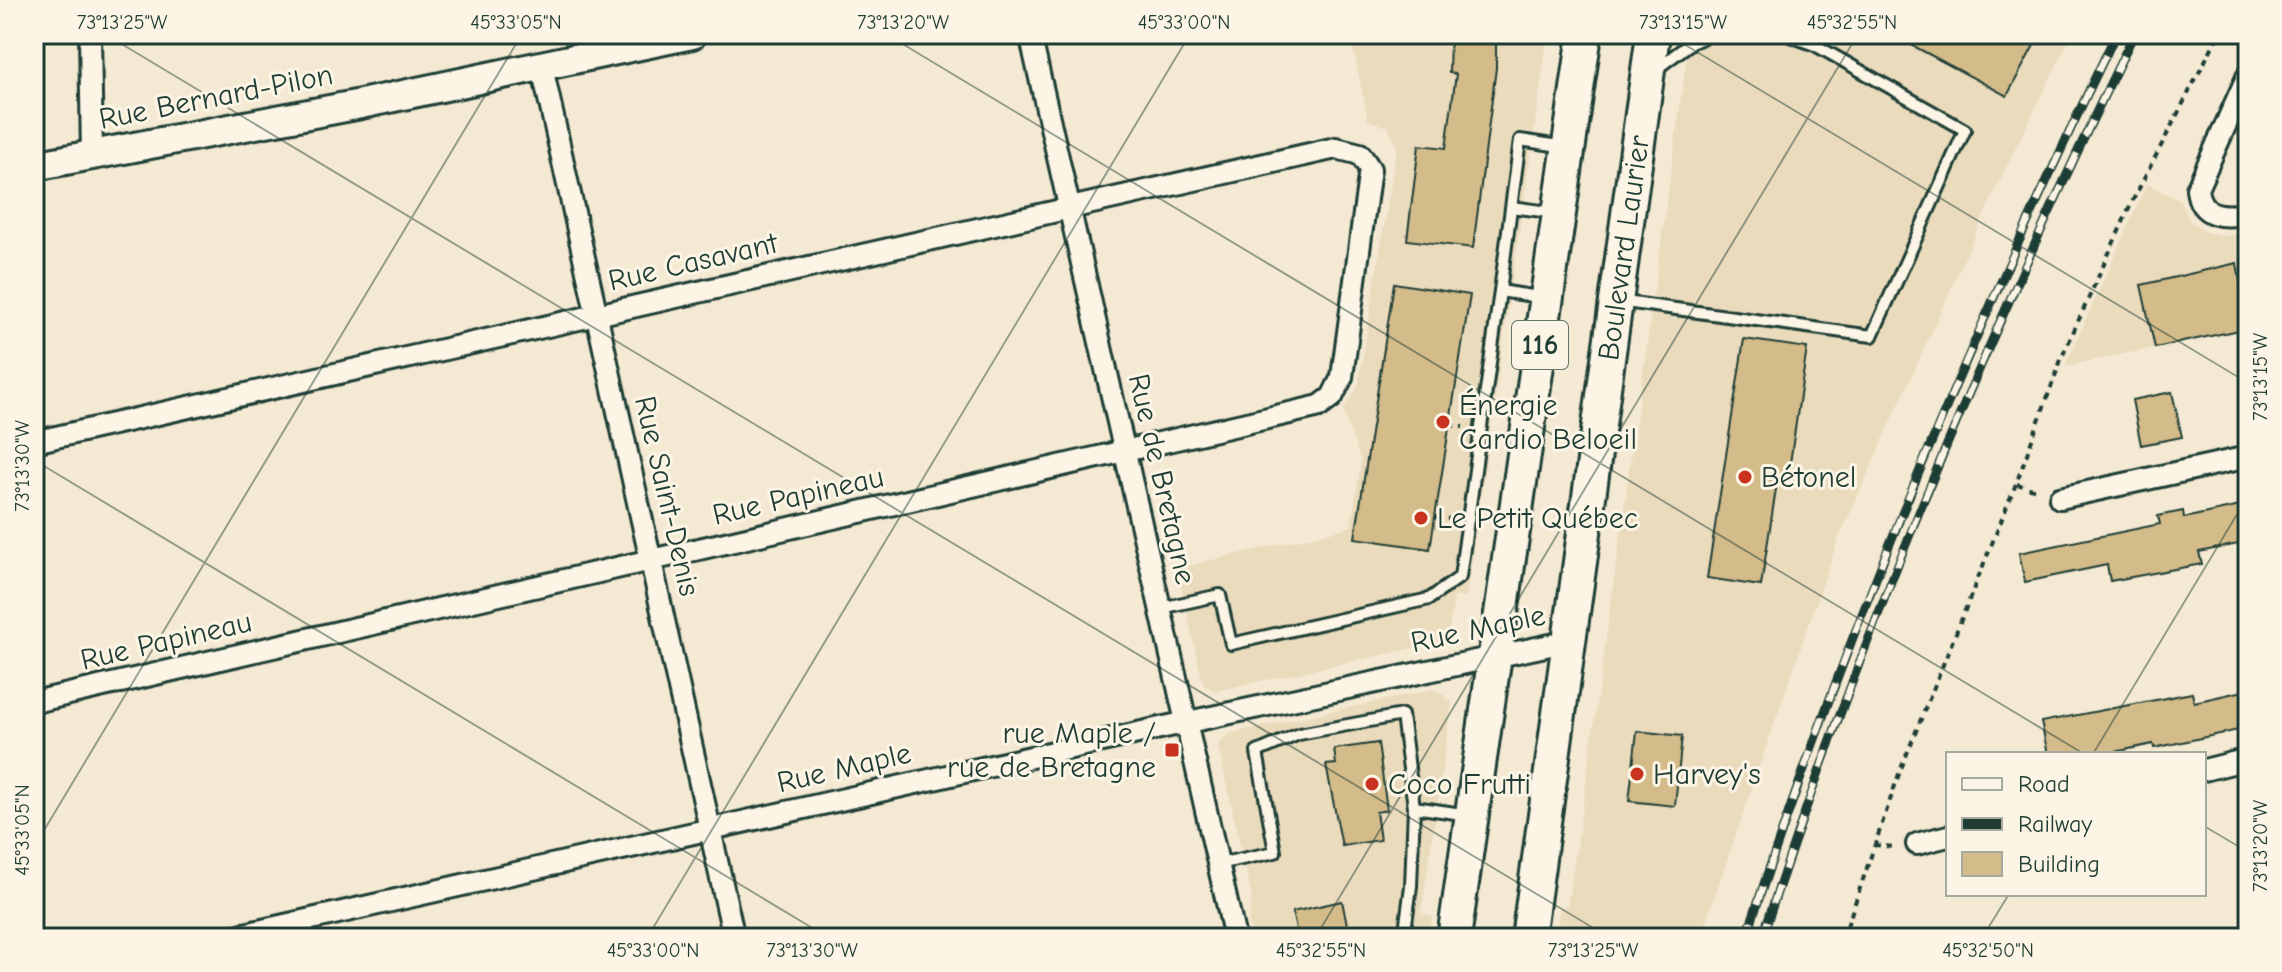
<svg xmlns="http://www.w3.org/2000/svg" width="2282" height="972" viewBox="0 0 2282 972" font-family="'Comic Neue',sans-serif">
<rect width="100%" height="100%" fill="#f4e9d3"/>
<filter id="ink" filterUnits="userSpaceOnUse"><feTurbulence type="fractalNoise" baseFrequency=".0125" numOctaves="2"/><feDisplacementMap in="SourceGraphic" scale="16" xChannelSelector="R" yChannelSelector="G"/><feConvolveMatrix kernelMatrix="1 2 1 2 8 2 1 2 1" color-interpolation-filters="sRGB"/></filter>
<g filter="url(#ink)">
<!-- built -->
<path fill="#eadbbd" d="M 1350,34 L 1548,34 L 1466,597 L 1454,597 L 1447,641 L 1215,691 L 1203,684 L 1181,586 L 1183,567 L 1351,527 L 1361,461 L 1343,411 L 1358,386 L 1397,147 L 1388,127 L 1368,120 Z
M 1690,34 L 2072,34 L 1999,182 L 1838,540 L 1700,938 L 1556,938 L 1560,907 L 1567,906 L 1577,846 Z
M 2147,184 L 2179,200 L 2191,222 L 2205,232 L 2225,236 L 2237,234 L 2248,288 L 2248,329 L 2065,366 Z
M 1435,689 L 1452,702 L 1421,914 L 1432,916 L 1429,938 L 1252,938 L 1248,922 L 1252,899 L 1218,746 L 1222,740 L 1231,733 Z"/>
<!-- building -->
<path fill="#d3bb8a" stroke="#1f3d34" stroke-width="2" d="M 1891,34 L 2040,34 L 2007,96 Z
M 1450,38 L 1496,39 L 1496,68 L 1473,248 L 1407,240 L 1419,145 L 1446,148 L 1456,74 L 1449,73 Z
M 2237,263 L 2248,328 L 2155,348 L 2141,285 Z
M 1394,283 L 1470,295 L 1430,549 L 1355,538 Z
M 1744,339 L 1807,348 L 1788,477 L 1778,476 L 1761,586 L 1707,578 Z
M 2172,392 L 2182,437 L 2141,445 L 2132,400 Z
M 2245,505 L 2248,542 L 2199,552 L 2202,564 L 2110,581 L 2107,565 L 2025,582 L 2019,553 L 2160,524 L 2158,516 L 2183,511 L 2184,518 Z
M 2248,690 L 2248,728 L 2154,748 L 2153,744 L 2105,754 L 2048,754 L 2041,722 L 2192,693 L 2194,702 Z
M 1637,731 L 1682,736 L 1675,806 L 1629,801 Z
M 1378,743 L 1387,810 L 1376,812 L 1380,840 L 1342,846 L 1326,765 L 1336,764 L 1334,749 Z
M 1342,901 L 1350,938 L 1298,938 L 1292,912 Z"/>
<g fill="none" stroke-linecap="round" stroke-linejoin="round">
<!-- service casing -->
<g stroke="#1f3d34" stroke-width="16">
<path id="service" d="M 1656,69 L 1691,43 L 1712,34
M 1511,207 L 1557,213
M 1500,291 L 1520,140 L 1566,147
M 1618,301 L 1872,336 L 1965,130 L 1815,45 L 1785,34
M 1161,608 L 1220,595 L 1231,644 L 1429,599 L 1460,577 L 1500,291 L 1545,298
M 1218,864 L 1275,852 L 1257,752 L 1299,734 L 1402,715 L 1414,807 L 1469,815
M 1404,938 L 1411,886 L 1414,807"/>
</g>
<!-- minor casing -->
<g stroke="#1f3d34" stroke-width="26">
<path id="minor" d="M 90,34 L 92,155
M 1030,34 L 1235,938
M 542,67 L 734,938
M 2248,75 L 2197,189 C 2200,218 2225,218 2248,213
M 34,442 L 1336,148 L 1360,154 L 1370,169 L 1342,377 L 1332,397 L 1320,406 L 34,702
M 2060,498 L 2248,457
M 2204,770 L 2248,759
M 1917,844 L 1948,836
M 227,938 L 1160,728 L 1569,641"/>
</g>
<!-- secondary casing -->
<g stroke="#1f3d34" stroke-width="34">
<path id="secondary" d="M 34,166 L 356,105 L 692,34"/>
</g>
<!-- primary casing -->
<g stroke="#1f3d34" stroke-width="38">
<path id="primary" d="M 1454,938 L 1585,34
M 1528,938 L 1653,34"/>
</g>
<!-- path -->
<path stroke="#1f3d34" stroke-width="4" stroke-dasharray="6 6" stroke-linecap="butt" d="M 1449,425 L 1463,427
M 2017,484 L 2039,491
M 1435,517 L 1452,519
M 1874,845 L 1894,847
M 1843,938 L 1900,771 L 2016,484 L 2062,357 L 2133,200 L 2219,34"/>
<!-- service -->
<use href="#service" stroke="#fcf5e5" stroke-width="10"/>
<!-- minor -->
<use href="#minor" stroke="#fcf5e5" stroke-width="20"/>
<!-- secondary -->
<use href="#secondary" stroke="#fcf5e5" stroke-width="28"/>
<!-- primary -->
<use href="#primary" stroke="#fcf5e5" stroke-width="32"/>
<!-- rail casing -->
<g stroke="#1f3d34" stroke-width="9">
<path id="rail" d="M 1746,938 C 1847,628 1974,328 2116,34
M 1762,938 C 1863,628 1991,327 2134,34"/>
</g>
<!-- rail -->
<use href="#rail" stroke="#fcf5e5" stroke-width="6" stroke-dasharray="18" stroke-linecap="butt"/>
</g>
</g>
<!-- ticks -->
<path fill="none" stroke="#1f3d34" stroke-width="2" stroke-opacity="0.45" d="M 105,34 L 1610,938M 886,34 L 2084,754M 1667,34 L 2248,383M 34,460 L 829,938M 2093,754 L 2248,496M 2204,826 L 2248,852M 34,847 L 522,34M 34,930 L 48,938M 647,938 L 1190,34M 1315,938 L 1858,34M 1982,938 L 2009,894"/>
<!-- markers -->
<g fill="#c8321e" stroke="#fcf5e5" stroke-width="3">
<circle cx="1443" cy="422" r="8"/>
<circle cx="1745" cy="477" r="8"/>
<circle cx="1421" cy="518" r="8"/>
<rect x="1164" y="742" width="16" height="16" rx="4"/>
<circle cx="1637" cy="774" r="8"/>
<circle cx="1372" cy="784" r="8"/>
</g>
<g text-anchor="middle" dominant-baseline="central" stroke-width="6" stroke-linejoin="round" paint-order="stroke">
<!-- shield labels -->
<rect fill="#fcf5e5" stroke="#617469" stroke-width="2" x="1512" y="321" width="56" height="48" rx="6"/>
<g font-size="28" font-weight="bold" fill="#1f3d34">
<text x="1540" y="345">116</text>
</g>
<!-- street labels -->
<g font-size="30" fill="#1f3d34" stroke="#fcf5e5">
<text transform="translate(216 97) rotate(-11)">Rue Bernard-Pilon</text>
<text transform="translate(1624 248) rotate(-82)">Boulevard Laurier</text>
<text transform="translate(693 262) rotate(-13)">Rue Casavant</text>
<text transform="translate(1162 479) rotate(77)">Rue de Bretagne</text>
<text transform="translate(667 496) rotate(77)">Rue Saint-Denis</text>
<text transform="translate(798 496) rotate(-13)">Rue Papineau</text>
<text transform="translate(1478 629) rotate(-12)">Rue Maple</text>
<text transform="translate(166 641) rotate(-13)">Rue Papineau</text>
<text transform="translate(844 768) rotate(-13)">Rue Maple</text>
</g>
<!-- poi labels -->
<g font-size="30" fill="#1f3d34" stroke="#fcf5e5" text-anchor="start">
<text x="1459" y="405">Énergie<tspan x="1459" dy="34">Cardio Beloeil</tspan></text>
<text x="1761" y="477">Bétonel</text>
<text x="1437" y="518">Le Petit Québec</text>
<text x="1156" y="733" text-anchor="end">rue Maple /<tspan x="1156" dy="34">rue de Bretagne</tspan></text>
<text x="1653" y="774">Harvey's</text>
<text x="1388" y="784">Coco Frutti</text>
</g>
</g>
<!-- margin -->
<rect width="2282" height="972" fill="none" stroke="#fcf5e5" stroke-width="88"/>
<!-- legend -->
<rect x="1946" y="752" width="260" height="144" fill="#fcf5e5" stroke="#a4ab9e" stroke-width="2"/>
<rect x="1962" y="778" width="40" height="12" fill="#fcf5e5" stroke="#a4ab9e" stroke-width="2"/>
<text x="2018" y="792" font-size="24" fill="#1f3d34">Road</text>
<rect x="1962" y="818" width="40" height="12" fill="#1f3d34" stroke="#a4ab9e" stroke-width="2"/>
<text x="2018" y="832" font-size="24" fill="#1f3d34">Railway</text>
<rect x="1962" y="852" width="40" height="24" fill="#d3bb8a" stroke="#a4ab9e" stroke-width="2"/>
<text x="2018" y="872" font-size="24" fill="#1f3d34">Building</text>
<rect x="44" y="44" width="2194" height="884" fill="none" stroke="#1f3d34" stroke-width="3"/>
<g font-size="20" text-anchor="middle" fill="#1f3d34">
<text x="122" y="29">73°13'25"W</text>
<text x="516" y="29">45°33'05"N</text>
<text x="903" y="29">73°13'20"W</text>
<text x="1184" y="29">45°33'00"N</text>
<text x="1683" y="29">73°13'15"W</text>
<text x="1852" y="29">45°32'55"N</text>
<text transform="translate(2260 377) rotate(-90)" y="7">73°13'15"W</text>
<text transform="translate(22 466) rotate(-90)" y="7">73°13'30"W</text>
<text transform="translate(22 830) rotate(-90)" y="7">45°33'05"N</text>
<text transform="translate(2260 846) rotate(-90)" y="7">73°13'20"W</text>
<text x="653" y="957">45°33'00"N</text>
<text x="812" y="957">73°13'30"W</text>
<text x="1321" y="957">45°32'55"N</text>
<text x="1593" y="957">73°13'25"W</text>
<text x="1988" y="957">45°32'50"N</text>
</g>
</svg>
